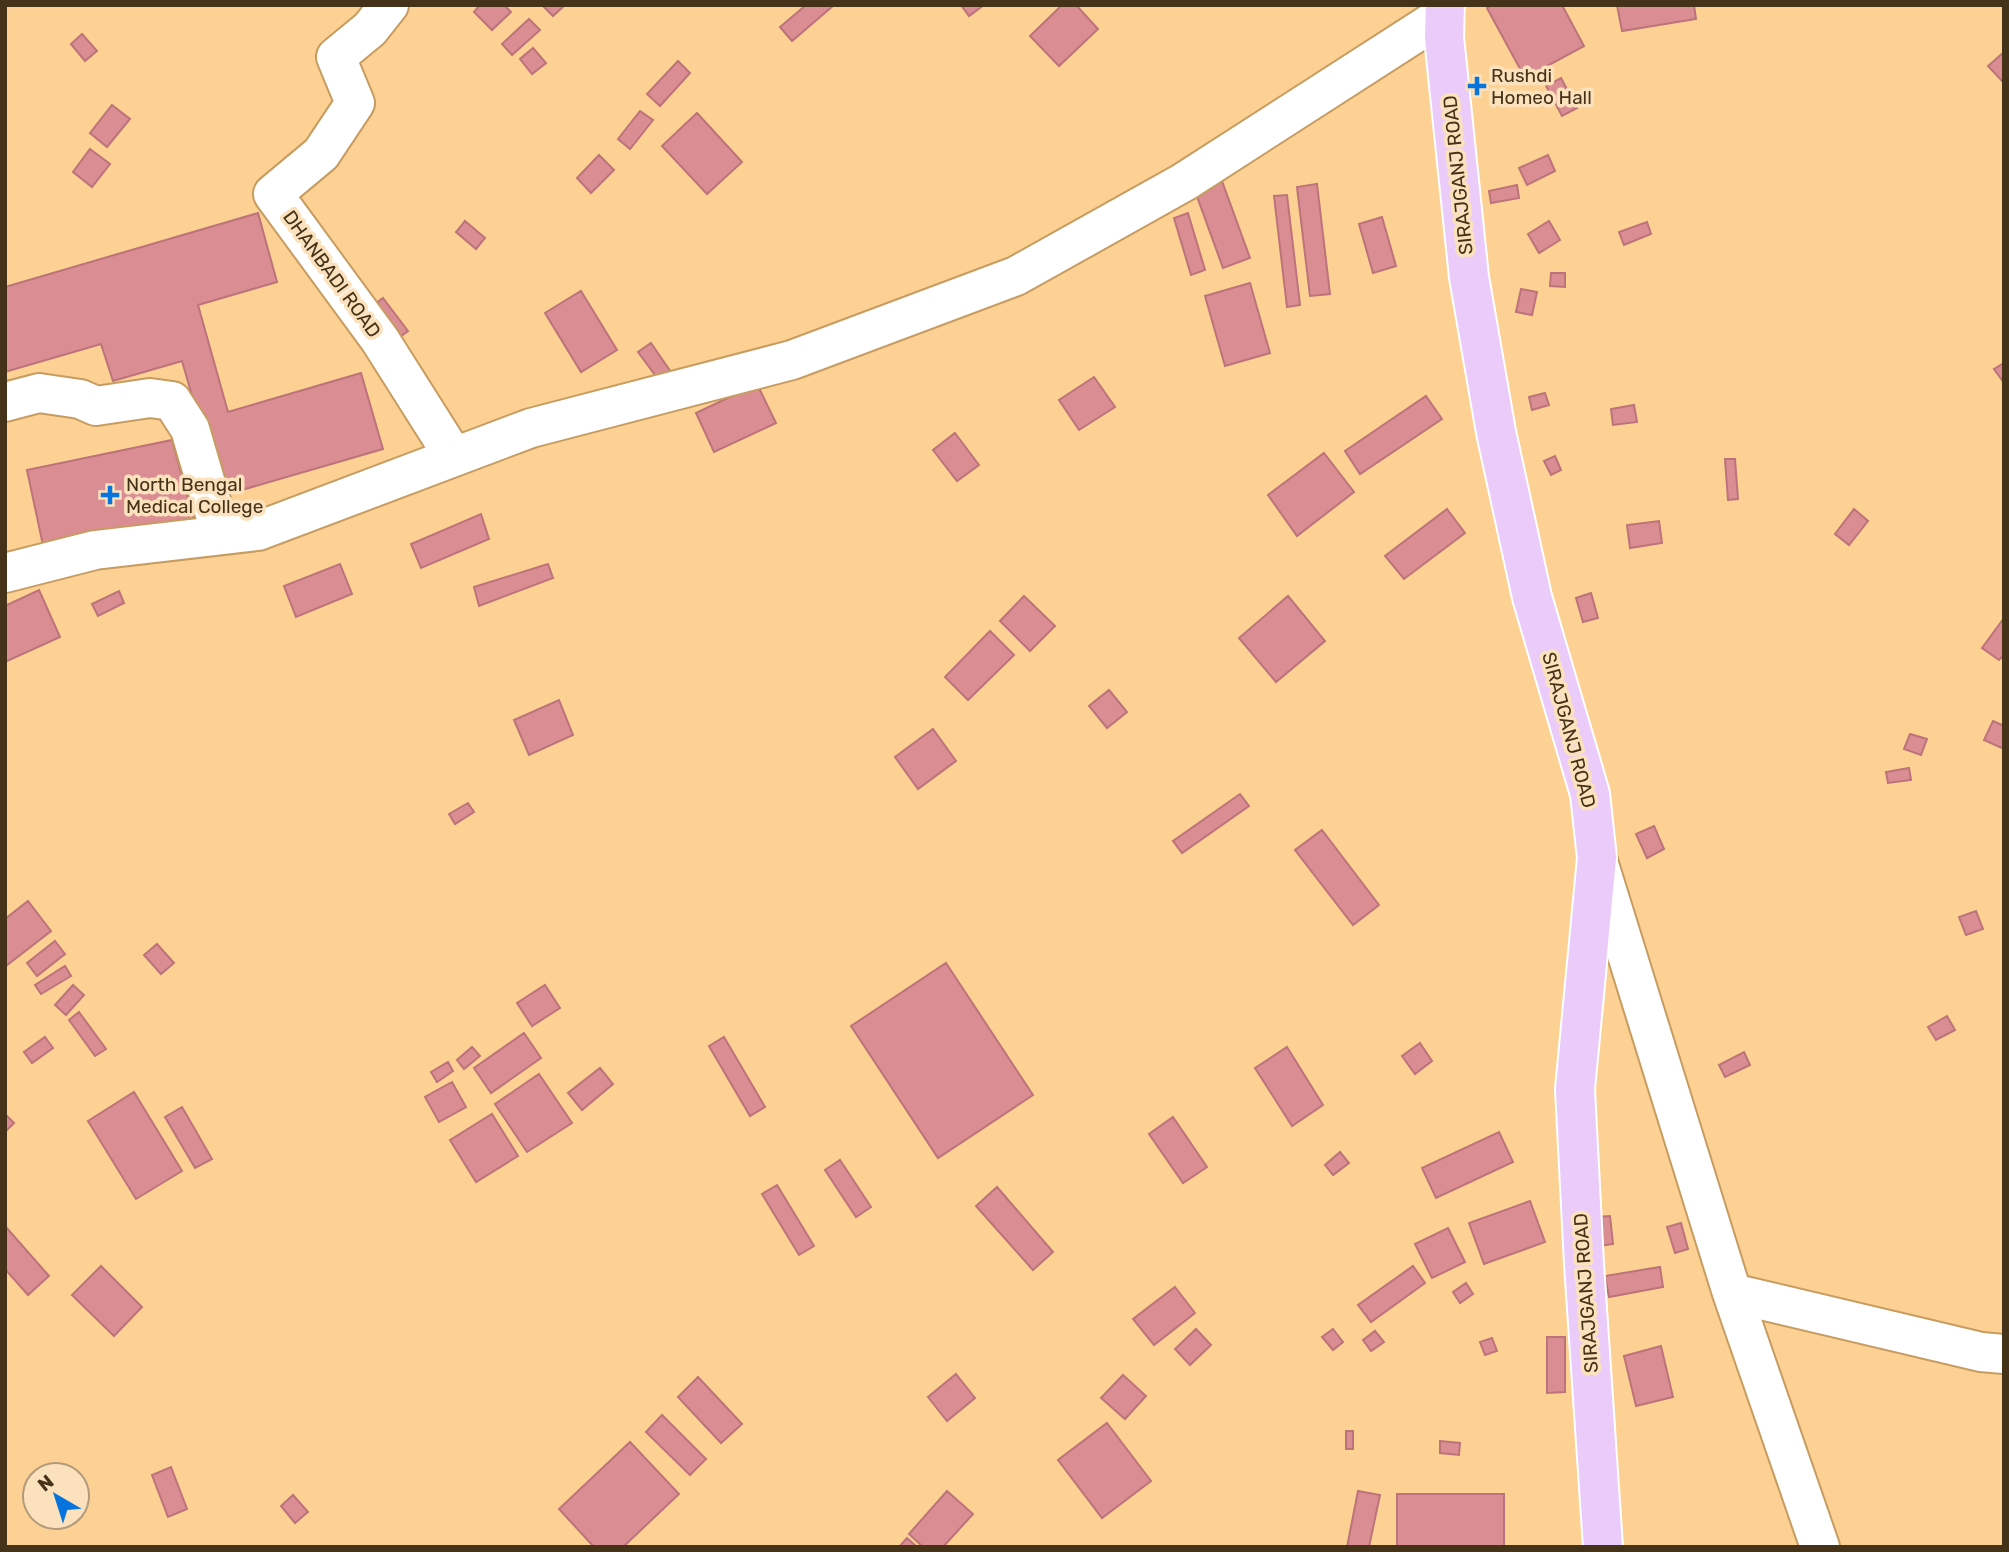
<svg xmlns="http://www.w3.org/2000/svg" width="2009" height="1552" viewBox="0 0 2009 1552" font-family="Rubik,sans-serif">
<rect width="100%" height="100%" fill="#fdd093"/>
<!-- building -->
<path fill="#da8e94" stroke="#bc737a" stroke-width="2" d="M 480,5 L 504,5 L 511,12 L 492,30 L 474,12 Z
M 542,5 L 565,5 L 553,16 Z
M 806,5 L 833,6 L 792,41 L 780,27 Z
M 961,5 L 984,5 L 969,16 Z
M 1062,5 L 1076,5 L 1098,29 L 1059,66 L 1030,36 Z
M 1492,5 L 1562,5 L 1584,46 L 1525,78 L 1487,8 Z
M 1617,5 L 1694,5 L 1696,19 L 1622,31 Z
M 529,19 L 540,30 L 512,55 L 502,44 Z
M 82,34 L 97,51 L 85,61 L 71,44 Z
M 533,48 L 546,63 L 532,74 L 520,59 Z
M 2004,52 L 2004,83 L 1988,66 Z
M 678,61 L 690,73 L 660,106 L 647,94 Z
M 1561,78 L 1577,108 L 1562,116 L 1546,86 Z
M 112,105 L 130,119 L 107,147 L 90,133 Z
M 640,111 L 653,120 L 630,149 L 618,139 Z
M 697,113 L 742,162 L 707,194 L 662,146 Z
M 90,149 L 110,164 L 92,187 L 73,172 Z
M 599,155 L 614,170 L 591,193 L 577,178 Z
M 1548,155 L 1555,171 L 1527,185 L 1519,168 Z
M 1222,181 L 1250,258 L 1223,268 L 1195,191 Z
M 1317,184 L 1330,294 L 1310,296 L 1297,187 Z
M 1517,185 L 1519,198 L 1491,203 L 1489,191 Z
M 1287,195 L 1300,305 L 1287,307 L 1274,196 Z
M 258,213 L 277,282 L 198,305 L 228,412 L 361,373 L 383,449 L 221,496 L 182,361 L 113,381 L 101,344 L 5,372 L 5,287 Z
M 1188,213 L 1205,270 L 1191,275 L 1174,218 Z
M 1382,217 L 1396,266 L 1373,273 L 1359,224 Z
M 465,221 L 485,238 L 476,249 L 456,232 Z
M 1549,221 L 1560,240 L 1539,253 L 1528,234 Z
M 1647,222 L 1651,234 L 1624,245 L 1619,232 Z
M 1551,273 L 1565,273 L 1565,287 L 1550,286 Z
M 1250,283 L 1270,353 L 1225,366 L 1205,296 Z
M 1521,289 L 1537,292 L 1532,315 L 1516,312 Z
M 581,291 L 617,350 L 581,372 L 545,313 Z
M 383,298 L 408,331 L 396,340 L 371,307 Z
M 651,343 L 675,378 L 663,386 L 638,352 Z
M 2004,363 L 2004,383 L 1994,369 Z
M 1094,377 L 1115,407 L 1079,430 L 1059,400 Z
M 757,384 L 776,423 L 714,452 L 696,413 Z
M 1545,393 L 1549,405 L 1532,410 L 1529,397 Z
M 1426,396 L 1442,419 L 1360,474 L 1345,451 Z
M 1634,405 L 1637,422 L 1613,425 L 1611,409 Z
M 955,433 L 979,465 L 957,481 L 933,450 Z
M 172,440 L 194,521 L 44,550 L 27,470 Z
M 1324,453 L 1354,492 L 1297,536 L 1268,495 Z
M 1555,456 L 1561,470 L 1551,475 L 1544,461 Z
M 1725,459 L 1735,459 L 1738,499 L 1728,500 Z
M 1447,509 L 1465,533 L 1404,579 L 1385,556 Z
M 1854,509 L 1868,521 L 1849,545 L 1835,534 Z
M 481,514 L 489,539 L 421,568 L 411,544 Z
M 1659,521 L 1662,543 L 1630,548 L 1627,525 Z
M 340,564 L 352,594 L 296,617 L 284,586 Z
M 548,564 L 553,578 L 479,606 L 474,587 Z
M 39,590 L 60,637 L 5,662 L 5,606 Z
M 119,591 L 124,603 L 98,616 L 92,604 Z
M 1591,593 L 1598,618 L 1583,622 L 1576,598 Z
M 1024,596 L 1055,626 L 1030,651 L 1000,621 Z
M 1288,596 L 1325,641 L 1276,682 L 1239,638 Z
M 2004,618 L 2004,655 L 1999,660 L 1982,648 Z
M 990,631 L 1014,655 L 968,700 L 945,677 Z
M 1109,690 L 1127,712 L 1107,728 L 1089,706 Z
M 559,700 L 573,735 L 529,755 L 514,720 Z
M 1993,721 L 2004,726 L 2004,749 L 1984,740 Z
M 933,729 L 956,761 L 918,789 L 895,757 Z
M 1910,734 L 1927,739 L 1921,755 L 1904,749 Z
M 1909,768 L 1911,780 L 1888,783 L 1886,772 Z
M 1240,794 L 1249,806 L 1182,853 L 1173,841 Z
M 468,803 L 474,812 L 455,824 L 449,814 Z
M 1654,826 L 1664,849 L 1647,858 L 1636,834 Z
M 1322,830 L 1379,905 L 1353,925 L 1295,850 Z
M 28,901 L 51,931 L 6,966 L 5,919 Z
M 1976,911 L 1983,929 L 1966,935 L 1959,917 Z
M 55,941 L 65,954 L 37,976 L 27,963 Z
M 157,944 L 174,963 L 161,974 L 144,955 Z
M 946,963 L 1033,1095 L 938,1158 L 851,1026 Z
M 65,966 L 71,976 L 41,994 L 35,985 Z
M 73,985 L 84,995 L 66,1015 L 55,1005 Z
M 545,985 L 560,1008 L 532,1026 L 517,1003 Z
M 79,1012 L 106,1049 L 95,1056 L 69,1020 Z
M 1947,1016 L 1955,1030 L 1936,1040 L 1928,1027 Z
M 524,1033 L 541,1058 L 491,1093 L 474,1068 Z
M 45,1037 L 53,1048 L 32,1063 L 24,1052 Z
M 724,1037 L 765,1107 L 750,1116 L 709,1046 Z
M 1420,1043 L 1432,1061 L 1415,1074 L 1402,1056 Z
M 472,1047 L 480,1056 L 464,1069 L 457,1060 Z
M 1287,1047 L 1323,1105 L 1292,1126 L 1255,1068 Z
M 1744,1052 L 1750,1065 L 1725,1077 L 1719,1065 Z
M 448,1062 L 453,1071 L 437,1082 L 431,1072 Z
M 600,1068 L 613,1084 L 582,1110 L 568,1093 Z
M 539,1074 L 572,1123 L 527,1152 L 495,1104 Z
M 452,1082 L 466,1107 L 439,1122 L 425,1097 Z
M 134,1092 L 182,1171 L 136,1199 L 88,1121 Z
M 182,1107 L 212,1159 L 195,1168 L 165,1117 Z
M 5,1114 L 14,1123 L 5,1132 Z
M 492,1114 L 518,1156 L 476,1182 L 450,1140 Z
M 1173,1117 L 1207,1167 L 1183,1183 L 1149,1134 Z
M 1499,1132 L 1513,1162 L 1436,1198 L 1422,1168 Z
M 1340,1152 L 1349,1163 L 1333,1175 L 1325,1165 Z
M 840,1160 L 871,1207 L 856,1217 L 825,1170 Z
M 777,1185 L 814,1246 L 799,1255 L 762,1194 Z
M 997,1187 L 1053,1252 L 1033,1270 L 976,1206 Z
M 1530,1201 L 1545,1242 L 1484,1264 L 1469,1223 Z
M 1610,1216 L 1613,1244 L 1599,1246 L 1596,1217 Z
M 1681,1223 L 1688,1249 L 1675,1253 L 1667,1227 Z
M 5,1226 L 49,1276 L 28,1295 L 5,1269 Z
M 1448,1228 L 1465,1262 L 1432,1278 L 1415,1244 Z
M 101,1266 L 142,1307 L 114,1336 L 72,1295 Z
M 1413,1266 L 1425,1283 L 1371,1322 L 1358,1305 Z
M 1660,1267 L 1663,1287 L 1609,1297 L 1605,1276 Z
M 1466,1283 L 1473,1294 L 1460,1303 L 1453,1292 Z
M 1175,1287 L 1195,1313 L 1154,1345 L 1133,1319 Z
M 1196,1329 L 1211,1345 L 1190,1365 L 1175,1349 Z
M 1333,1329 L 1343,1342 L 1333,1350 L 1322,1337 Z
M 1375,1331 L 1384,1342 L 1371,1351 L 1363,1340 Z
M 1547,1337 L 1565,1337 L 1565,1392 L 1547,1393 Z
M 1492,1338 L 1497,1351 L 1485,1355 L 1480,1342 Z
M 1661,1346 L 1673,1397 L 1636,1406 L 1624,1356 Z
M 956,1374 L 975,1398 L 947,1421 L 928,1397 Z
M 1123,1375 L 1146,1396 L 1125,1419 L 1101,1398 Z
M 698,1377 L 742,1424 L 721,1443 L 678,1397 Z
M 662,1415 L 706,1459 L 690,1475 L 646,1432 Z
M 1107,1423 L 1151,1481 L 1102,1518 L 1058,1460 Z
M 1346,1431 L 1353,1431 L 1353,1449 L 1346,1449 Z
M 1440,1441 L 1460,1443 L 1459,1455 L 1440,1453 Z
M 630,1442 L 679,1494 L 623,1547 L 594,1547 L 559,1509 Z
M 171,1467 L 187,1509 L 168,1517 L 152,1475 Z
M 947,1491 L 973,1514 L 943,1547 L 923,1547 L 909,1534 Z
M 1358,1491 L 1380,1495 L 1369,1547 L 1347,1547 Z
M 1397,1494 L 1504,1494 L 1504,1547 L 1397,1547 Z
M 293,1495 L 308,1512 L 295,1523 L 281,1506 Z
M 907,1538 L 917,1547 L 899,1547 Z"/>
<g fill="none" stroke-linecap="round" stroke-linejoin="round">
<!-- minor casing -->
<g stroke="#c79c61" stroke-width="42">
<path id="minor" d="M 389,5 L 370,29 L 336,57 L 355,103 L 321,154 L 273,194 L 380,340 L 454,457
M 5,402 L 39,393 L 80,399 L 96,406 L 150,398 L 172,401 L 190,429 L 221,535
M 5,573 L 95,550 L 258,531 L 531,428 L 792,360 L 1016,276 L 1184,182 L 1445,14
M 1597,858 L 1732,1293 L 1820,1547
M 1732,1293 L 1981,1352 L 2004,1354"/>
</g>
<!-- major casing -->
<g stroke="#fff" stroke-width="42">
<path id="major" d="M 1445,5 L 1444,37 L 1469,277 L 1496,432 L 1532,597 L 1590,794 L 1597,858 L 1575,1089 L 1584,1264 L 1603,1547"/>
</g>
<!-- minor -->
<use href="#minor" stroke="#fff" stroke-width="38"/>
<!-- major -->
<use href="#major" stroke="#eacbf9" stroke-width="38"/>
</g>
<!-- markers -->
<g fill="#0674dc" stroke="#fce1bd" stroke-width="2.5">
<path d="M1473.5 75.5h7v7h7v7h-7v7h-7v-7h-7v-7h7z"/>
<path d="M106.5 484.5h7v7h7v7h-7v7h-7v-7h-7v-7h7z"/>
</g>
<g text-anchor="middle" dominant-baseline="central" stroke-width="7" stroke-linejoin="round" paint-order="stroke">
<!-- poi labels -->
<g font-size="19" fill="#443219" stroke="#fce1bd" text-anchor="start">
<text x="1491" y="75">Rushdi<tspan x="1491" dy="22">Homeo Hall</tspan></text>
<text x="126" y="484">North Bengal<tspan x="126" dy="22">Medical College</tspan></text>
</g>
<!-- street labels -->
<g font-size="19" fill="#443219" stroke="#fce1bd">
<text transform="translate(1458 175) rotate(-96)">SIRAJGANJ ROAD</text>
<text transform="translate(332 274) rotate(54)">DHANBADI ROAD</text>
<text transform="translate(1569 730) rotate(75)">SIRAJGANJ ROAD</text>
<text transform="translate(1586 1293) rotate(-94)">SIRAJGANJ ROAD</text>
</g>
</g>
<!-- border -->
<rect width="2009" height="1552" fill="none" stroke="#443219" stroke-width="14"/>
<!-- north arrow -->
<g transform="translate(56 1496) rotate(321)"><circle r="33" fill="#fce1bd" stroke="#b29b7b" stroke-width="2"/>
<path d="M0-5L12 26L0 18L-12 26Z" fill="#0674dc"/>
<text y="-10" font-size="19" font-weight="bold" text-anchor="middle" fill="#443219">N</text>
</g>
</svg>
